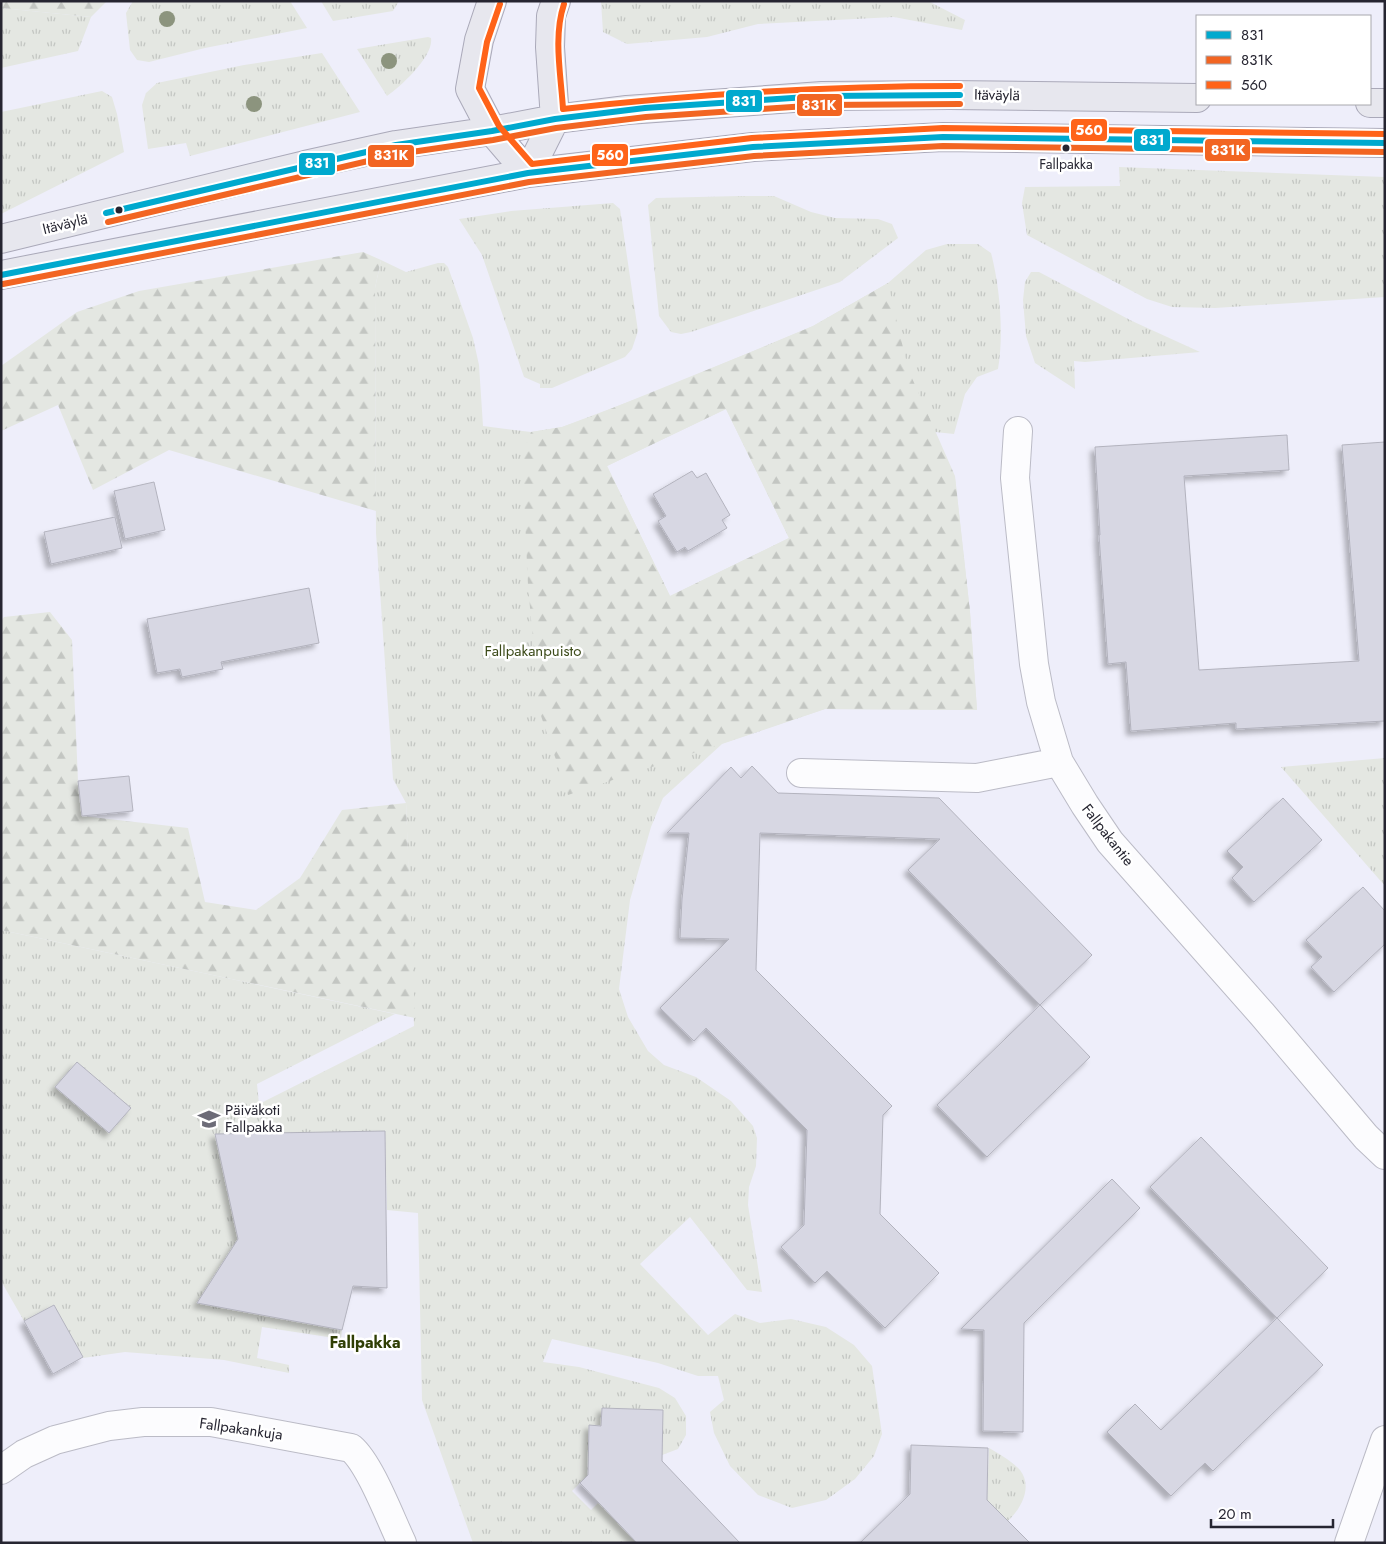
<svg xmlns="http://www.w3.org/2000/svg" width="1386" height="1544" viewBox="0 0 1386 1544" font-family="Jost,sans-serif">
<defs>
<pattern id="grass-tufts" width="24" height="20" patternUnits="userSpaceOnUse" patternTransform="scale(1.25)"><rect width="24" height="20" fill="#e4e7e2"/><path d="M3 7l-1-3M5 7V3M7 7l1-3M15 17l-1-3M17 17v-4M19 17l1-3" fill="none" stroke="#c3c6c2"/></pattern>
<pattern id="forest-firs" width="22" height="20" patternUnits="userSpaceOnUse" patternTransform="scale(1.25)"><rect width="22" height="20" fill="#e4e7e2"/><path d="M5 1l3.5 6h-7zM16 11l3.5 6h-7z" fill="#c3c6c2"/></pattern>
<filter id="shadow"><feDropShadow dx="-4.5" dy="4.5" stdDeviation="2.5" flood-color="#0004"/></filter>
</defs>
<rect width="100%" height="100%" fill="#eeeefa"/>
<!-- grass -->
<path fill="url(#grass-tufts)" fill-rule="evenodd" d="M 133,1 L 290,1 L 307,28 L 205,48 L 149,62 L 137,60 L 130,50 L 126,13 Z
M 321,1 L 399,1 L 393,11 L 333,21 Z
M 928,1 L 965,20 L 962,30 L 894,17 L 758,24 L 707,37 L 627,44 L 603,32 L 601,2 Z
M 1,8 L 91,17 L 78,51 L 1,68 Z
M 428,37 L 431,38 C 434,56 401,86 387,96 L 357,49 Z
M 322,53 L 360,112 L 190,156 L 186,143 L 148,149 L 142,105 L 146,93 L 157,83 L 244,65 Z
M 102,91 L 112,97 L 117,114 L 124,152 L 1,214 L 1,112 Z
M 1119,167 L 1385,177 L 1385,297 L 1215,308 L 1172,307 L 1147,299 L 1027,235 L 1022,203 L 1025,187 L 1120,186 Z
M 739,196 L 774,196 L 811,212 L 835,218 L 878,219 L 892,224 L 898,238 L 840,282 L 691,332 L 681,334 L 671,332 L 659,316 L 648,205 L 656,198 Z
M 613,203 L 620,209 L 638,331 L 632,349 L 625,357 L 552,388 L 540,388 L 540,384 L 524,377 L 482,255 L 459,219 L 511,211 Z
M 947,244 L 978,244 L 991,253 C 1000,287 1004,334 998,369 L 977,377 L 965,394 L 954,434 L 935,432 L 955,478 L 970,612 L 977,710 L 825,709 L 722,744 L 663,798 L 651,827 L 630,900 L 619,989 L 628,1017 L 648,1051 L 664,1065 L 696,1077 L 731,1101 L 753,1126 L 757,1138 L 756,1166 L 749,1187 L 748,1205 L 762,1292 L 747,1290 L 690,1217 L 640,1264 L 708,1335 L 735,1314 L 760,1323 L 791,1319 L 826,1327 L 854,1345 L 872,1366 L 882,1434 L 874,1456 L 855,1479 L 826,1500 L 792,1508 L 758,1495 L 730,1466 L 714,1433 L 710,1412 L 724,1400 L 718,1376 L 698,1376 L 658,1363 L 552,1339 L 543,1362 L 579,1367 L 659,1388 L 675,1398 L 686,1416 L 686,1435 L 678,1449 L 662,1455 L 663,1410 L 602,1408 L 601,1426 L 589,1426 L 588,1449 L 600,1463 L 572,1491 L 591,1510 L 601,1500 L 637,1543 L 473,1543 L 422,1400 L 418,1213 L 387,1210 L 385,1131 L 238,1239 L 197,1303 L 342,1330 L 341,1339 L 262,1327 L 257,1358 L 289,1365 L 289,1373 L 224,1360 L 125,1352 L 83,1358 L 54,1305 L 24,1321 L 1,1281 L 1,930 L 395,1014 L 257,1084 L 259,1104 L 414,1026 L 406,803 L 393,779 L 376,533 L 375,288 L 381,260 L 406,272 L 438,263 L 444,263 L 448,267 L 473,338 L 479,365 L 483,426 L 531,432 L 562,427 L 652,393 L 813,326 L 888,283 L 926,250 ZM 726,409 L 789,538 L 670,596 L 607,466 Z
M 1031,272 L 1039,272 L 1132,321 L 1200,352 L 1085,362 L 1074,361 L 1075,389 L 1035,363 L 1026,336 L 1023,300 L 1025,282 Z
M 1385,758 L 1385,886 L 1281,767 Z
M 989,1448 C 999,1454 1012,1461 1020,1470 C 1036,1491 1015,1519 996,1530 C 987,1535 977,1539 968,1543 L 999,1512 L 987,1500 Z"/>
<!-- forest -->
<path fill="url(#forest-firs)" fill-rule="evenodd" d="M 1,1 L 107,1 L 91,17 L 1,8 Z
M 363,252 L 381,260 L 375,288 L 376,511 L 169,450 L 93,490 L 58,405 L 1,431 L 1,366 L 77,312 L 139,291 Z
M 888,283 L 908,369 L 955,476 L 970,612 L 977,710 L 825,709 L 568,795 L 539,710 L 528,585 L 522,456 L 531,432 L 562,427 L 593,416 L 766,346 L 813,326 ZM 726,409 L 789,538 L 670,596 L 607,466 Z
M 50,612 L 72,640 L 78,781 L 82,816 L 188,828 L 205,902 L 256,910 L 300,878 L 342,810 L 406,803 L 415,1018 L 1,930 L 1,621 L 4,617 Z"/>
<!-- building -->
<path fill="#d7d7e3" stroke="#b3b3be" filter="url(#shadow)" d="M 1287,435 L 1289,470 L 1184,476 L 1199,670 L 1359,661 L 1342,445 L 1385,442 L 1385,721 L 1236,729 L 1236,723 L 1131,731 L 1126,662 L 1108,664 L 1099,535 L 1100,535 L 1095,447 Z
M 692,471 L 697,478 L 706,473 L 730,515 L 722,520 L 727,528 L 688,551 L 685,547 L 677,552 L 658,521 L 666,516 L 653,494 Z
M 154,482 L 165,530 L 125,539 L 114,491 Z
M 115,517 L 122,548 L 51,564 L 44,532 Z
M 309,588 L 319,643 L 221,662 L 223,669 L 182,677 L 180,669 L 157,673 L 147,619 Z
M 752,766 L 778,793 L 939,798 L 1092,955 L 1040,1005 L 908,870 L 940,839 L 760,833 L 756,970 L 892,1106 L 883,1115 L 880,1214 L 939,1273 L 885,1328 L 827,1271 L 815,1283 L 781,1247 L 804,1225 L 807,1130 L 706,1028 L 694,1041 L 660,1008 L 729,939 L 680,938 L 682,899 L 689,833 L 667,833 L 731,767 L 741,778 Z
M 129,776 L 133,811 L 82,816 L 78,781 Z
M 1283,798 L 1322,840 L 1254,902 L 1232,878 L 1243,867 L 1227,851 Z
M 1363,887 L 1385,911 L 1385,944 L 1334,992 L 1311,967 L 1322,957 L 1306,940 Z
M 1040,1005 L 1090,1057 L 987,1157 L 937,1105 Z
M 77,1062 L 131,1108 L 109,1133 L 55,1087 Z
M 385,1131 L 387,1288 L 353,1286 L 342,1330 L 197,1303 L 238,1239 L 215,1134 Z
M 1201,1137 L 1328,1268 L 1277,1318 L 1150,1187 Z
M 1112,1179 L 1140,1208 L 1024,1323 L 1023,1432 L 983,1431 L 984,1330 L 961,1329 Z
M 54,1305 L 83,1357 L 53,1374 L 24,1321 Z
M 1277,1318 L 1323,1365 L 1213,1471 L 1205,1463 L 1171,1496 L 1107,1432 L 1135,1404 L 1161,1430 Z
M 602,1408 L 663,1410 L 662,1461 L 740,1543 L 637,1543 L 580,1483 L 588,1475 L 589,1425 L 601,1426 Z
M 911,1445 L 988,1448 L 987,1500 L 1030,1543 L 860,1543 L 910,1494 Z"/>
<g fill="none" stroke-linecap="round" stroke-linejoin="round">
<!-- minor casing -->
<g stroke="#bbbbc6" stroke-width="30">
<path id="minor" d="M 1018,431 L 1015,478 L 1034,664 L 1041,702 L 1059,762 L 1085,805 L 1110,842 L 1262,1014 L 1366,1137 L 1385,1155
M 801,773 L 977,778 L 1059,762
M 1,1470 L 24,1454 L 55,1440 L 109,1426 L 143,1422 L 211,1422 L 351,1448 C 370,1464 390,1518 402,1543
M 1349,1543 L 1385,1440"/>
</g>
<!-- major casing -->
<g stroke="#aaa9b9" stroke-width="30">
<path id="major" d="M 492,1 L 479,40 L 470,89 L 492,131 L 528,173
M 1370,103 L 1385,103
M 528,173 L 555,119 L 550,47 L 551,16 L 556,1
M 1,239 L 305,165 L 396,145 L 492,131 L 555,119 L 627,110 L 822,96 L 949,95 L 1197,98
M 1,275 L 528,173 L 753,147 L 943,137 L 1385,143"/>
</g>
<!-- minor -->
<use href="#minor" stroke="#fcfcfe" stroke-width="28"/>
<!-- major -->
<use href="#major" stroke="#e7e7ee" stroke-width="28"/>
<!-- bus-1 casing -->
<g stroke="#fff" stroke-width="10">
<path id="bus-1" d="M 106,213 L 396,145 L 492,131 L 555,119 L 645,108 L 822,96 L 960,95
M 1,275 L 528,173 L 753,147 L 943,137 L 1385,143"/>
</g>
<!-- bus-2 casing -->
<g stroke="#fff" stroke-width="10">
<path id="bus-2" d="M 108,222 L 398,154 L 493,140 L 556,128 L 646,117 L 822,105 L 960,104
M 3,284 L 529,182 L 754,156 L 943,146 L 1385,152"/>
</g>
<!-- bus-3 casing -->
<g stroke="#fff" stroke-width="10">
<path id="bus-3" d="M 500,4 L 487,42 L 479,88 L 499,126 L 532,164 L 752,138 L 943,128 L 1385,134
M 564,4 C 553,37 561,75 563,109 C 695,94 827,86 960,86"/>
</g>
<!-- bus-1 -->
<use href="#bus-1" stroke="#00a9ce" stroke-width="6"/>
<!-- bus-2 -->
<use href="#bus-2" stroke="#f26522" stroke-width="6"/>
<!-- bus-3 -->
<use href="#bus-3" stroke="#ff6319" stroke-width="6"/>
</g>
<!-- trees -->
<g fill="#8c947e">
<circle cx="167" cy="19" r="8"/>
<circle cx="389" cy="61" r="8"/>
<circle cx="254" cy="104" r="8"/>
</g>
<!-- icons -->
<defs>
<g id="school-bare" transform="scale(1.725)"><path d="M0-5L7-2L0 1L-7-2ZM-4 1L0 2.5L4 1V4Q0 6-4 4Z" fill="#6c6b77" stroke="#fff" stroke-width="2.5" paint-order="stroke"/></g>
</defs>
<g fill-rule="evenodd">
<use href="#school-bare" x="209" y="1119"/>
</g>
<!-- markers -->
<g fill="#262531" stroke="#fff" stroke-width="2">
<circle cx="1066" cy="148" r="4.5"/>
<circle cx="119" cy="210" r="4.5"/>
</g>
<g text-anchor="middle" dominant-baseline="central" stroke-width="5" stroke-linejoin="round" paint-order="stroke">
<!-- bus labels -->
<g font-size="14" fill="#262531" stroke="#fff">
<text x="1066" y="164">Fallpakka</text>
</g>
<!-- street labels -->
<g font-size="15" fill="#262531" stroke="#fff">
<text transform="translate(997 95) rotate(1)">Itäväylä</text>
<text transform="translate(65 224) rotate(-14)">Itäväylä</text>
<text transform="translate(1108 835) rotate(52)">Fallpakantie</text>
<text transform="translate(241 1429) rotate(8)">Fallpakankuja</text>
</g>
<!-- park labels -->
<g font-size="15" fill="#3c4b19" stroke="#fff">
<text x="533" y="651">Fallpakanpuisto</text>
</g>
<!-- poi labels -->
<g font-size="15" fill="#262531" stroke="#fff" text-anchor="start">
<text x="225" y="1110">Päiväkoti<tspan x="225" dy="17">Fallpakka</tspan></text>
</g>
<!-- neighbourhood labels -->
<g font-size="16" font-weight="bold" fill="#2f3e04" stroke="#fff">
<text x="365" y="1342">Fallpakka</text>
</g>
</g>
<g stroke="#fff" stroke-width="2">
<rect x="725" y="89" width="38" height="24" rx="5" fill="#00a9ce"/>
<rect x="796" y="93" width="47" height="24" rx="5" fill="#f26522"/>
<rect x="1070" y="118" width="38" height="24" rx="5" fill="#ff6319"/>
<rect x="1133" y="128" width="38" height="24" rx="5" fill="#00a9ce"/>
<rect x="1204" y="138" width="47" height="24" rx="5" fill="#f26522"/>
<rect x="591" y="143" width="38" height="24" rx="5" fill="#ff6319"/>
<rect x="367" y="144" width="48" height="24" rx="5" fill="#f26522"/>
<rect x="298" y="152" width="38" height="24" rx="5" fill="#00a9ce"/>
</g>
<g font-size="14" text-anchor="middle" font-weight="bold" fill="#fff">
<text x="744" y="106">831</text>
<text x="819" y="110">831K</text>
<text x="1089" y="135">560</text>
<text x="1152" y="145">831</text>
<text x="1228" y="155">831K</text>
<text x="610" y="160">560</text>
<text x="391" y="160">831K</text>
<text x="317" y="168">831</text>
</g>
<!-- border -->
<rect width="1386" height="1544" fill="none" stroke="#262531" stroke-width="5"/>
<!-- legend -->
<rect x="1196" y="15" width="175" height="90" fill="#ffffff" stroke="#a8a8ad"/>
<rect x="1206" y="31" width="25" height="8" fill="#00a9ce" stroke="#a8a8ad"/>
<text x="1241" y="40" font-size="15" fill="#262531">831</text>
<rect x="1206" y="56" width="25" height="8" fill="#f26522" stroke="#a8a8ad"/>
<text x="1241" y="65" font-size="15" fill="#262531">831K</text>
<rect x="1206" y="81" width="25" height="8" fill="#ff6319" stroke="#a8a8ad"/>
<text x="1241" y="90" font-size="15" fill="#262531">560</text>
<!-- scale -->
<path d="M1211 1519v8h122v-8" fill="none" stroke="#262531" stroke-width="2.5"/>
<text x="1218" y="1519" font-size="15" fill="#262531" stroke="#ffffff" stroke-width="4" paint-order="stroke">20 m</text>
</svg>
